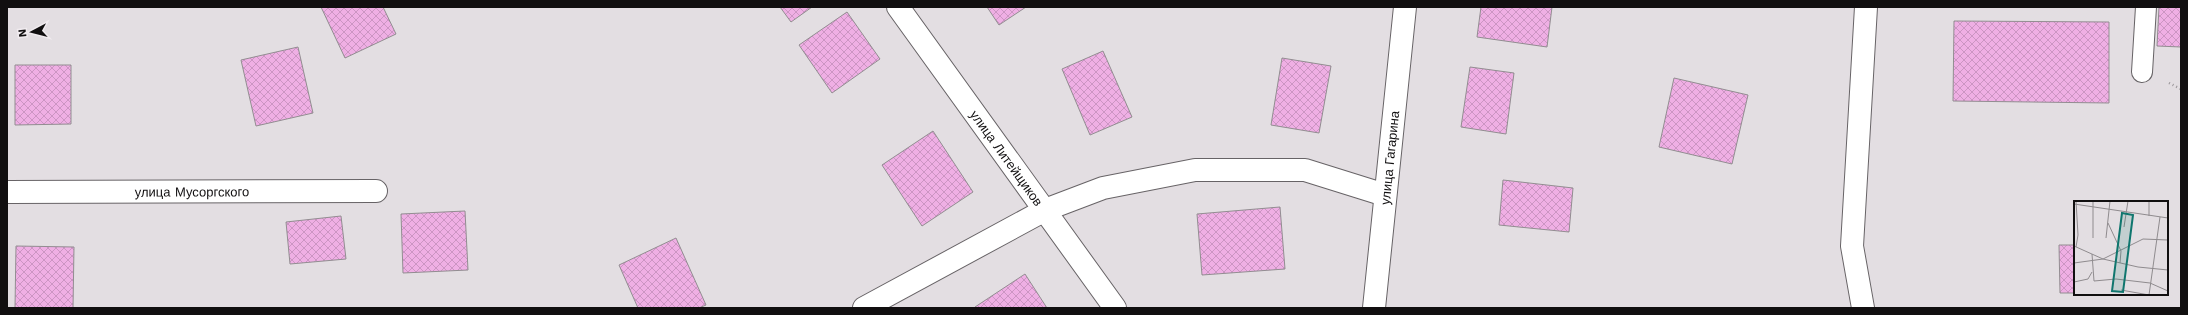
<svg xmlns="http://www.w3.org/2000/svg" width="2188" height="315" viewBox="0 0 2188 315" font-family="'Work Sans',sans-serif">
<defs>
<pattern id="building-cross-hatch" width="8" height="8" patternUnits="userSpaceOnUse"><rect width="8" height="8" fill="#efafe4"/><path d="M0 0l8 8M0 8l8-8" fill="none" stroke="#cc95c3"/></pattern>
</defs>
<rect width="100%" height="100%" fill="#e3dee2"/>
<!-- building -->
<path fill="url(#building-cross-hatch)" stroke="#928d91" d="M 321,7 L 383,7 L 396,34 L 345,58 Z
M 780,7 L 812,7 L 791,22 Z
M 987,7 L 1026,7 L 999,25 Z
M 1481,7 L 1552,7 L 1547,47 L 1477,37 Z
M 2159,7 L 2181,7 L 2181,47 L 2157,46 Z
M 847,12 L 880,59 L 832,93 L 799,45 Z
M 1954,21 L 2109,22 L 2109,103 L 1953,101 Z
M 298,47 L 313,113 L 256,126 L 241,60 Z
M 1103,51 L 1132,117 L 1090,135 L 1062,69 Z
M 1282,58 L 1331,66 L 1319,133 L 1271,125 Z
M 15,65 L 71,65 L 71,124 L 15,125 Z
M 1470,67 L 1514,73 L 1506,134 L 1461,127 Z
M 1674,78 L 1748,95 L 1732,164 L 1659,147 Z
M 933,131 L 973,192 L 922,226 L 882,165 Z
M 1503,180 L 1573,188 L 1569,232 L 1499,225 Z
M 1280,207 L 1285,269 L 1202,275 L 1197,214 Z
M 465,211 L 468,270 L 403,273 L 401,214 Z
M 341,216 L 346,259 L 290,264 L 286,222 Z
M 676,238 L 706,305 L 699,308 L 638,308 L 619,265 Z
M 2059,245 L 2075,245 L 2075,293 L 2060,293 Z
M 16,246 L 74,247 L 73,308 L 15,308 Z
M 1025,274 L 1047,308 L 976,308 L 975,307 Z"/>
<g fill="none" stroke-linecap="round" stroke-linejoin="round">
<!-- lane casing -->
<g stroke="#676366" stroke-width="22">
<path id="lane" d="M 2142,72 L 2146,7"/>
</g>
<!-- street casing -->
<g stroke="#676366" stroke-width="24">
<g id="street">
<path id="s1" d="M 898,7 L 1115,308"/>
<path id="s2" d="M 7,192 L 376,191"/>
<path d="M 864,308 L 1045,210 L 1103,188 L 1195,170 L 1305,170 L 1385,195"/>
<path id="s3" d="M 1374,308 L 1405,7"/>
<path d="M 1863,308 L 1852,246 L 1866,7"/>
</g>
</g>
<!-- path -->
<path stroke="#989497" stroke-width="2.5" stroke-dasharray="1 3" stroke-linecap="butt" d="M 2169,83 L 2181,89"/>
<!-- lane -->
<use href="#lane" stroke="#fff" stroke-width="20"/>
<!-- street -->
<use href="#street" stroke="#fff" stroke-width="22"/>
</g>
<g text-anchor="middle" dominant-baseline="central" stroke-width="3" stroke-linejoin="round" paint-order="stroke">
<!-- street labels -->
<g font-size="13" fill="#110f10" stroke="#f0ebef">
<text stroke="none"><textPath href="#s1" startOffset="186">улица Литейщиков</textPath></text>
<text stroke="none"><textPath href="#s3" startOffset="151">улица Гагарина</textPath></text>
<text stroke="none"><textPath href="#s2" startOffset="185">улица Мусоргского</textPath></text>
</g>
</g>
<!-- overview -->
<g transform="translate(2074 201)">
<rect width="94" height="94" fill="#e3dee2"/>
<path fill="none" stroke="#8f8b8e" stroke-width="1" d="M 75,0 L 75,15M 0,3 L 94,17M 34,22 L 47,50 L 46,62M 50,26 L 54,0M 19,37 L 19,0M 32,37 L 36,0M 0,45 L 29,58 L 69,38 L 94,39M 2,46 L 4,34 L 2,0M 18,53 L 20,80 L 42,78 L 76,82 L 94,90M 0,62 L 29,58 L 64,66 L 94,69M 0,81 L 14,78 L 18,71M 47,89 L 75,94M 75,94 L 86,16"/>
<path fill="#0f766e" fill-opacity="0.15" stroke="#0f766e" stroke-width="2" d="M 48,12 L 59,14 L 49,91 L 38,90 Z"/>
<rect width="94" height="94" fill="none" stroke="#110f10" stroke-width="2"/>
</g>
<!-- border -->
<rect width="2188" height="315" fill="none" stroke="#110f10" stroke-width="16"/>
<!-- north arrow -->
<g transform="translate(32 32) rotate(263)" stroke="#f0ebef" stroke-width="3" paint-order="stroke">
<path d="M0-3L7 15L0 10L-7 15Z" fill="#110f10"/>
<text y="-6" font-size="11" font-weight="bold" text-anchor="middle" fill="#110f10">N</text>
</g>
</svg>
